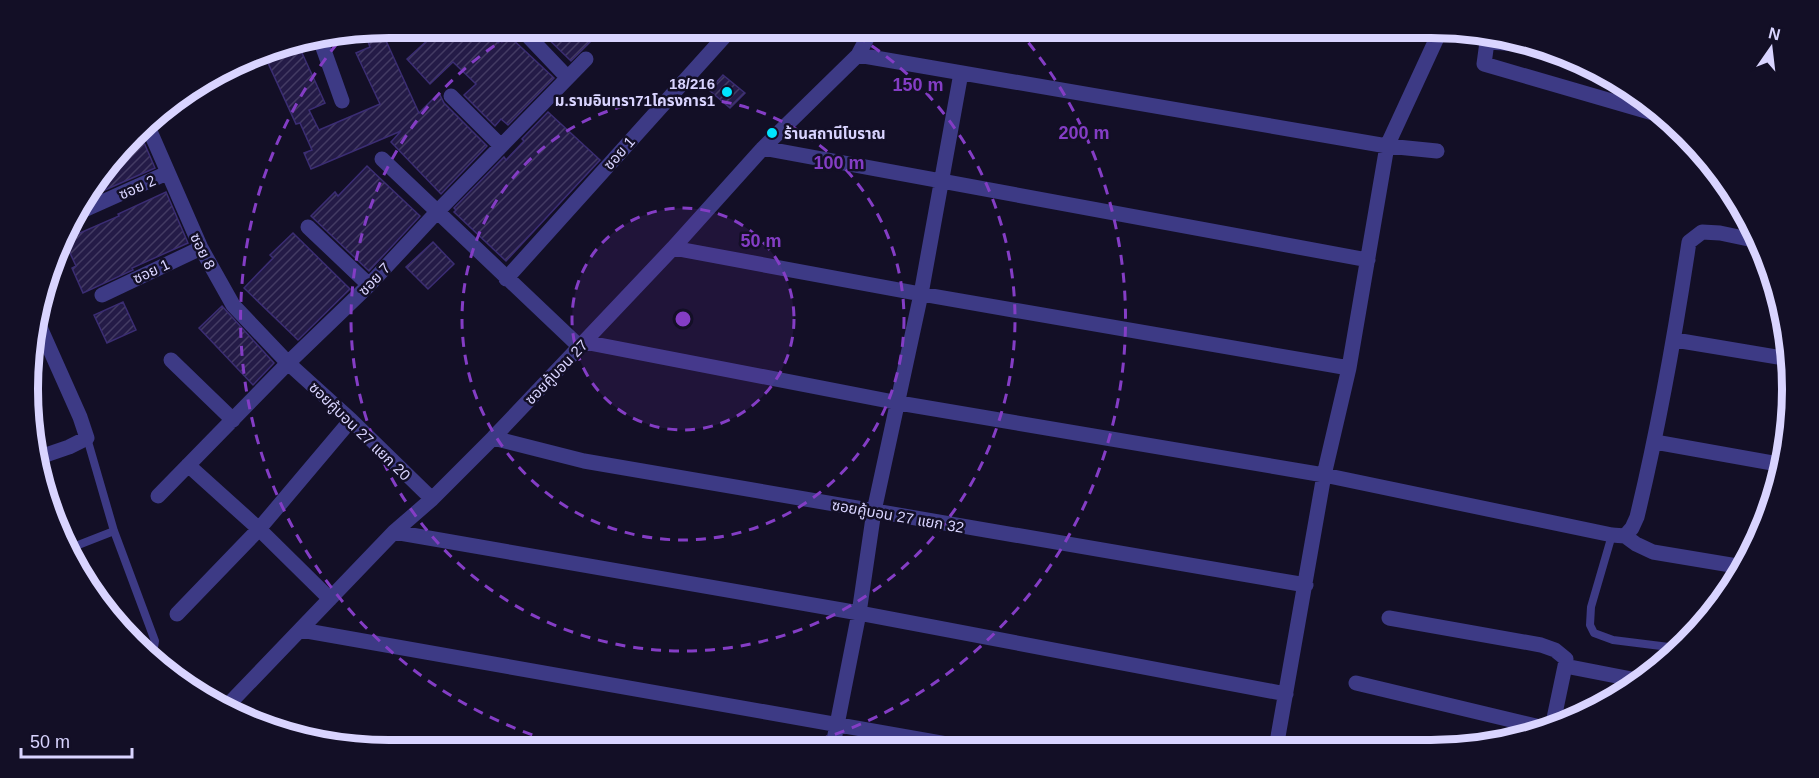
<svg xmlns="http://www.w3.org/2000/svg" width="1819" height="778" viewBox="0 0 1819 778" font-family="Arial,'Noto Sans Thai',sans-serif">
<defs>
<pattern id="building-hatch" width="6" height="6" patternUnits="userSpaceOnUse" patternTransform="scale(1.5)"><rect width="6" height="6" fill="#241b47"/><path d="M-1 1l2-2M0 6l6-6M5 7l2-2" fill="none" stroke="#433b63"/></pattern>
</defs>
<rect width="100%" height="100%" fill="#130f26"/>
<!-- building -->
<path fill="url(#building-hatch)" stroke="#3b2d73" stroke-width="1.5" d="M 442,27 L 483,27 L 498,43 L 507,34 L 554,78 L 508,125 L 501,119 L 495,126 L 464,95 L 476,84 L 453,62 L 430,84 L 407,59 Z
M 536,27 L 589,27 L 597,35 L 571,61 Z
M 382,32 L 419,113 L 439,93 L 444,103 L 487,146 L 441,194 L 391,142 L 401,131 L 311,169 L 304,153 L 312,150 L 300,123 L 296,124 L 263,52 L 276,46 L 297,42 L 325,103 L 309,110 L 319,130 L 380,104 L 356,53 L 370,47 L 367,39 Z
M 723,75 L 745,93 L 730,108 L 709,90 Z
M 548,112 L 600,160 L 506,261 L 454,212 L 456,210 L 454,208 L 504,157 L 506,160 L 524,141 L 522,139 Z
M 139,131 L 155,168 L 82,200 L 119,155 Z
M 367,166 L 420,216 L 369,271 L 311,216 L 335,192 L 338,196 Z
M 166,192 L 188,243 L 132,268 L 133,270 L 83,293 L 72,268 L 76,266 L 64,240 L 119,216 L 118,214 Z
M 293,233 L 350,289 L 298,340 L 244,288 L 273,258 L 270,255 Z
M 433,242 L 454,264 L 428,289 L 406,267 Z
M 123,302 L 136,330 L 107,343 L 94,315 Z
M 222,306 L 274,363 L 253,385 L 199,328 Z"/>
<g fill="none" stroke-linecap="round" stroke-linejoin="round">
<!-- service -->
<path stroke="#3d3a85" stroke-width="8" d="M 87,438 L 114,531 L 155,641 L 153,653 L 149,660
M 1612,535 L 1591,607 L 1590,625 L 1594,633 L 1613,640 L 1677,648
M 68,549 L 114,531"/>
<!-- minor -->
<path stroke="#3d3a85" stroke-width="15" d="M 1233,32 L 1233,27
M 527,35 L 567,77
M 322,38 L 321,42 L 342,101
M 1539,45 L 1487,42 L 1484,64 L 1670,118
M 858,55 L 1387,146 L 1437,151
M 451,96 L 501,146
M 146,122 L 201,248 L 233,305 L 288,363 L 351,420 L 432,499
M 763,148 L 1368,260
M 382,159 L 580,347
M 73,215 L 167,173
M 308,227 L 369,285
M 673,248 L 921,294 L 1349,368
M 506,279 L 733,27
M 102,295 L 201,248
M 1675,340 L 1789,359
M 584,342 L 899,403 L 1324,475 L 1612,535 L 1625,536 L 1636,544 L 1653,552 L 1743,567
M 171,360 L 233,420
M 493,438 L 584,461 L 1306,585
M 1655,442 L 1778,464
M 34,459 L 69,447 L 87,438 L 80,417 L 35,316
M 188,465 L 259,529 L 330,599
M 158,496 L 288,363 L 369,285 L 436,213 L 586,59
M 394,532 L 859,613 L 1286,694
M 1625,536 L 1632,528 L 1637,517 C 1659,426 1675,335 1689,242 L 1702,232 L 1720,233 L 1758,241
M 177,614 L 259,529 L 351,420
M 1389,618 L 1541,645 L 1555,650 L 1566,659 L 1565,666 L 1553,723
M 301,630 L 975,749
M 1565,666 L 1642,681
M 1356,683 L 1536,726
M 227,706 L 394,532 L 432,499 L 493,438 L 673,248 L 763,148 L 858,55 L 873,27
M 1276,748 L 1324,475 L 1349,368 L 1387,146 L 1441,29
M 832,750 L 859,613 L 874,511 L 921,294 L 961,73"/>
</g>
<!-- distance rings -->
<circle cx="683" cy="319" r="111" fill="#843dc5" fill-opacity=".12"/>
<g fill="none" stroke="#843dc5" stroke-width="3" stroke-dasharray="10 8">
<circle cx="683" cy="319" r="111"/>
<circle cx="683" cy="319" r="221"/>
<path d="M841 27A332 332 0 1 1 525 27"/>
<path d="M584 750A442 442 0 0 1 344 35M1017 29A442 442 0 0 1 782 750"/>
</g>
<!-- markers -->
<g fill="#00e5ff" stroke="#130f26" stroke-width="2">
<circle cx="727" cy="92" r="6"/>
<circle cx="772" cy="133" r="6"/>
</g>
<g text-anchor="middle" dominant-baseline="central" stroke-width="5" stroke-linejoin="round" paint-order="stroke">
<!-- poi labels -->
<g font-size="15" font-weight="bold" fill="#d9d4ff" stroke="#130f26" text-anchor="end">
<text x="715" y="83">18/216<tspan x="715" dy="17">ม.รามอินทรา71โครงการ1</tspan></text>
<text x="784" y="133" text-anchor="start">ร้านสถานีโบราณ</text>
</g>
<!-- street labels -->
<g font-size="15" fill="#d9d4ff" stroke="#130f26">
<text transform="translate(619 153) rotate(-48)">ซอย 1</text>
<text transform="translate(137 187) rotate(-24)">ซอย 2</text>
<text transform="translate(203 251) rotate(64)">ซอย 8</text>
<text transform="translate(151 271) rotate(-25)">ซอย 1</text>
<text transform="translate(374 279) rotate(-46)">ซอย 7</text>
<text transform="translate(556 372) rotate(-46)">ซอยคู้บอน 27</text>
<text transform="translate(360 431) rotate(44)">ซอยคู้บอน 27 แยก 20</text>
<text transform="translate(898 516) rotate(10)">ซอยคู้บอน 27 แยก 32</text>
</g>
</g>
<!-- crop -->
<path d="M0 0H1819V778H0ZM389 38H1431A351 351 0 0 1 1782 389V389A351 351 0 0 1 1431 740H389A351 351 0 0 1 38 389V389A351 351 0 0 1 389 38Z" fill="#130f26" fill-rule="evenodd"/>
<path fill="none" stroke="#d9d4ff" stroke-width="8" d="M389 38H1431A351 351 0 0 1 1782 389V389A351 351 0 0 1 1431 740H389A351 351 0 0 1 38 389V389A351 351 0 0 1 389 38Z"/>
<circle cx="683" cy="319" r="9" fill="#843dc5" stroke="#130f26" stroke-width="3"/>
<g font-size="18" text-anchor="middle" font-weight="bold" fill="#843dc5" stroke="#130f26" stroke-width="5" stroke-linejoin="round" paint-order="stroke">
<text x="918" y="91">150 m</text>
<text x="1084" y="139">200 m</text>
<text x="839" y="169">100 m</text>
<text x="761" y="247">50 m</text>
</g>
<!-- north arrow -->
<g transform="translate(1771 48) rotate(14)" stroke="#130f26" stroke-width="4.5" paint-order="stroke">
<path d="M0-4.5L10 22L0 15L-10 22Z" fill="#d9d4ff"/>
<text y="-9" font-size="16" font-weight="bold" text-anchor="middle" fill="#d9d4ff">N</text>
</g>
<!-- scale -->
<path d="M21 748v9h111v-9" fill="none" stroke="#d9d4ff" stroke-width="3"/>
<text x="30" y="748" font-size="18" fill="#d9d4ff" stroke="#130f26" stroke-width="4.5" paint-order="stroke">50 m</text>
</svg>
